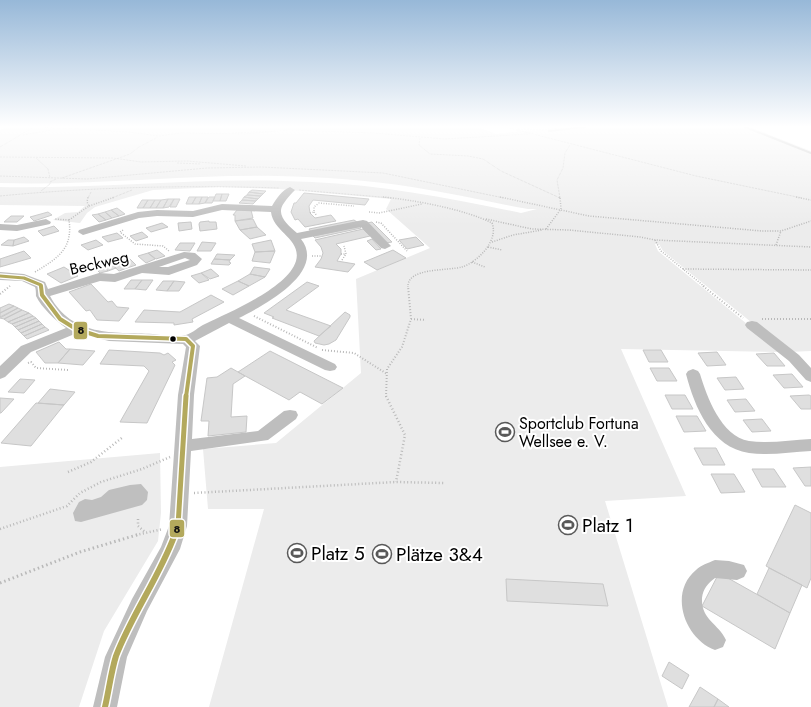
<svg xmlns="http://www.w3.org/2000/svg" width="811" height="707" viewBox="0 0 811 707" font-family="Jost,sans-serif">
<rect width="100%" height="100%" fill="#fff"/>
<!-- green -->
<path fill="#ececec" d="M 7,127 L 477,127 L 496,134 L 521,131 L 546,130 L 576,127 L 750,127 L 811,151 L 811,351 L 788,352 L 663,251 L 659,244 L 655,244 L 658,251 L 781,352 L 621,349 L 686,496 L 605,501 L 668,707 L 209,707 L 264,509 L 208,509 L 203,449 L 276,443 L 361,373 L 356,279 L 430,248 L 386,209 L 391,199 L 279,189 L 219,187 L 153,190 L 95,207 L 87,213 L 80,223 L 53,220 L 65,213 L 78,212 L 85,206 L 0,205 L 0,187 C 104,189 208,176 312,182 C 383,185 452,199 521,213 L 537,209 L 528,209 C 489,202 451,193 412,187 C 368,180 323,177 279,176 C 186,174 93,186 0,183 L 0,130 Z
M 160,453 L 161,513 L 158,541 L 104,631 L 79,707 L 0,707 L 0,467 Z"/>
<!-- water -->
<path fill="#bfbfbf" d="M 141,484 L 148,492 L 147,500 L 142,505 L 81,522 L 75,521 L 73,513 L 79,502 L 85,499 L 92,500 L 101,497 L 109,490 L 130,485 Z"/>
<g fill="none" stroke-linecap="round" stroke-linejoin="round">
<!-- stream -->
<path stroke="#bfbfbf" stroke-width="2" d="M 745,127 L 811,153
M 549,131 L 585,127"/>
</g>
<!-- building -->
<path fill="#dfdfdf" stroke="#c7c7c7" d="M 252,190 L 266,191 L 263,194 L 249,192 Z
M 249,192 L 263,194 L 261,196 L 247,195 Z
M 304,193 L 369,199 L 365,205 L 313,200 L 309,206 L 310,213 L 315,218 L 331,215 L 336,221 L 305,227 L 298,219 L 295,220 L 291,212 L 294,203 L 296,203 Z
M 216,194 L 222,194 L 220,201 L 213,201 Z
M 222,194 L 229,194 L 226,201 L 220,201 Z
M 247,195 L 261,196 L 258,199 L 244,197 Z
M 189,197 L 196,197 L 192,204 L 186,204 Z
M 196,197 L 202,197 L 199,204 L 192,204 Z
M 202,197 L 208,197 L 205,203 L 199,204 Z
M 209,197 L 215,197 L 212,203 L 205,203 Z
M 244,197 L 258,199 L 256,201 L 242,200 Z
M 168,199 L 163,208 L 156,208 L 161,200 Z
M 168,199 L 174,199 L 169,207 L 163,208 Z
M 174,199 L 180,199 L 176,207 L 170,207 Z
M 142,200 L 148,200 L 143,208 L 137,208 Z
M 148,200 L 155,200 L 150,208 L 143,208 Z
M 155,200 L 161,200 L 156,208 L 150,208 Z
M 242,200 L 256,201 L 253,204 L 239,203 Z
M 117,208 L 125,214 L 119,216 L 111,210 Z
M 111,210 L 119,216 L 112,218 L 105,212 Z
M 237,210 L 251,210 L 253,218 L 235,221 L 235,215 L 233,215 Z
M 48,212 L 52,215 L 34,221 L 30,217 Z
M 105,212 L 112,218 L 106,220 L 98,214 Z
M 98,214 L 106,220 L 99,222 L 92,215 Z
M 11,216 L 24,216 L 17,222 L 4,222 Z
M 253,219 L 257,227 L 240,230 L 235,221 Z
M 354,220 L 357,222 L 311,232 L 309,229 Z
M 209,221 L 209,222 L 216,222 L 217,229 L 200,231 L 199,224 L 200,222 Z
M 191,222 L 192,229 L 179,231 L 178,223 Z
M 372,222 L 392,242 L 386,243 L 367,223 Z
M 162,223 L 168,227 L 151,232 L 146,228 Z
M 54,226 L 59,231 L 43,236 L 38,231 Z
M 359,226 L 361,228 L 315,238 L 313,236 Z
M 257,227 L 266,235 L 250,239 L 240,230 Z
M 363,229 L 370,236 L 336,244 L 341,249 L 341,254 L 337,261 L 355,264 L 348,272 L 315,267 L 321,259 L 323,253 L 321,247 L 315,240 Z
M 142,232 L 148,237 L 136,241 L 130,236 Z
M 117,233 L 123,238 L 108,242 L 102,237 Z
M 24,237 L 29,241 L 13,246 L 14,240 Z
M 416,237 L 424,245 L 407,249 L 399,240 Z
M 372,239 L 381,249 L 376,250 L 367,241 Z
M 8,240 L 14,240 L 13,246 L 1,245 Z
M 96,240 L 103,245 L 88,250 L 81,245 Z
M 271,240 L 275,251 L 255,252 L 252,244 Z
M 202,242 L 216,243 L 211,251 L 197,251 Z
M 180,243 L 195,243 L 190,251 L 175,250 Z
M 157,250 L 165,256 L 156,259 L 148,253 Z
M 393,250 L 406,258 L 377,270 L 364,262 Z
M 24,251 L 31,258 L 0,267 L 0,259 Z
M 275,251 L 270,263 L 252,261 L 255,252 Z
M 148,253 L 155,259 L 146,263 L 138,256 Z
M 217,254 L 235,255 L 230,260 L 214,259 Z
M 127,256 L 136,265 L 127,268 L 118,259 Z
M 118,259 L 127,268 L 119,271 L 109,262 Z
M 214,259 L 230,260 L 229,262 L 231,263 L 229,265 L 211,264 Z
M 108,261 L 116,268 L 108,271 L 101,263 Z
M 100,263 L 108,271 L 100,273 L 93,266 Z
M 64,267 L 78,276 L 61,283 L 47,274 Z
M 254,267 L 270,269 L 265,277 L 250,274 Z
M 211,269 L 219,276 L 210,279 L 201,273 Z
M 201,273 L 209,280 L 199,283 L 191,276 Z
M 250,274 L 265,277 L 249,286 L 238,281 Z
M 131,280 L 142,280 L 135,289 L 124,289 Z
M 142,280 L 153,280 L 146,290 L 135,289 Z
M 163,281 L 174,281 L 167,291 L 156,290 Z
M 174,281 L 185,282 L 179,291 L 167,291 Z
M 238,281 L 249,286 L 233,295 L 222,289 Z
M 307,282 L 319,286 L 286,310 L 331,326 L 319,336 L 272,318 L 274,317 L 264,313 Z
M 91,284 L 108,302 L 112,301 L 117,307 L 129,308 L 119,321 L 97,320 L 90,310 L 86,311 L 69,292 Z
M 211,295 L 224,302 L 192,319 L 193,322 L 174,325 L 174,323 L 135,322 L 144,310 L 180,312 Z
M 9,304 L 14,306 L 0,313 L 0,308 Z
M 14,306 L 18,308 L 0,317 L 0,313 Z
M 18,308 L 22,310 L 4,319 L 0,318 Z
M 22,310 L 29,313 L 8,322 L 4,319 Z
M 345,312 L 350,315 L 350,317 L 336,340 L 329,344 L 324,345 L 315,343 L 314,341 Z
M 29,313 L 33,316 L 12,324 L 8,322 Z
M 33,316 L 36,318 L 15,327 L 12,324 Z
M 36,318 L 39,321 L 18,330 L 15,327 Z
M 39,321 L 42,324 L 21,333 L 18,330 Z
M 42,324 L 45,327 L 24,336 L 21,333 Z
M 45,327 L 49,330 L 27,339 L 24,336 Z
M 59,342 L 66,349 L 70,349 L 58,363 L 45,363 L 36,352 Z
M 70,349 L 95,351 L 83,365 L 58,363 Z
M 109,350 L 160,353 L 164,355 L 168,353 L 176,360 L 172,362 L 175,365 L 147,423 L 120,422 L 149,371 L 144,366 L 100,364 Z
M 643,350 L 661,350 L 668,362 L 649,362 Z
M 270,351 L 343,388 L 322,404 L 300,392 L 289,400 L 238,372 Z
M 717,352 L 726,365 L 707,366 L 698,353 Z
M 774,353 L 785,366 L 767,366 L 756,354 Z
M 231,368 L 245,376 L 233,384 L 231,417 L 247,416 L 246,432 L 208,436 L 209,421 L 201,421 L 207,378 L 217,377 Z
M 650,368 L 669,368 L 677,381 L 657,381 Z
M 792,374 L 803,387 L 784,388 L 773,375 Z
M 736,377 L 744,389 L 725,390 L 717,378 Z
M 20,379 L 35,380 L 24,393 L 8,392 Z
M 50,389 L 75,392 L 64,405 L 38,403 Z
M 665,395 L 685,395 L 693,409 L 672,409 Z
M 809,395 L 811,396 L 811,409 L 801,409 L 790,396 Z
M 0,398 L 14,399 L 1,413 L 0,413 Z
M 746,399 L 755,411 L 735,412 L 727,400 Z
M 36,403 L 64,405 L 31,446 L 1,443 Z
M 676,416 L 697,416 L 706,431 L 684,432 Z
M 762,419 L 771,431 L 752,432 L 743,420 Z
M 694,448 L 716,448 L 725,465 L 703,465 Z
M 811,467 L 811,486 L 805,486 L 793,468 Z
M 752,469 L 774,469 L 786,487 L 762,487 Z
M 711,474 L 734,474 L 745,492 L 721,493 Z
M 795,505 L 811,513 L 811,578 L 807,588 L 766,566 Z
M 769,568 L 802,585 L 790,613 L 757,594 Z
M 719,573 L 790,613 L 775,649 L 702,606 Z
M 506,579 L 603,584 L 608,606 L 507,601 Z
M 669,662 L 689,675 L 682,689 L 662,676 Z
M 700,687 L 718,699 L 714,707 L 689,707 Z
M 718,699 L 729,707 L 714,707 Z"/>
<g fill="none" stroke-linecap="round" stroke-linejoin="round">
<!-- path-far4 -->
<path stroke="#b9b9b9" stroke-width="1" stroke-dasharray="0.5 1" stroke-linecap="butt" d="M 38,127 L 129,132 L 159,136 L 181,133 L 245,134 L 290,130 L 373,133 L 445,139 L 528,134
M 506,127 L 696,176 L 802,198
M 518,129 L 542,130 L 567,127
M 232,133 L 277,131
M 23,135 L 52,130
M 420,138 L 419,145 L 430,154 L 468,156 L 483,159 L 501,171 L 560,198
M 0,147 L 34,127
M 0,157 L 113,158 L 141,162 L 187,161 L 246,166
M 36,158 L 48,169 L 50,178
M 177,163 L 201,164
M 0,176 L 87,179 L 207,168 L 262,167 L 383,173 L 504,198
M 62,178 L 130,154 L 139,147 L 158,137
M 299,190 L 392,198
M 41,191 L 50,184 L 50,182 L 56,179
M 0,196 C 92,187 187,185 279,188
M 88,198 L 91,192
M 112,198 L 132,190
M 560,198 L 557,180 L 563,168 L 565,153 L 570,145"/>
<!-- path-far3 -->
<path stroke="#b9b9b9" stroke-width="1.5" stroke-dasharray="1 1.5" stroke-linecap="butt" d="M 383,197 C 414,200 464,209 492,223 C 499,240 478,262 462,267 C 449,271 407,267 408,287
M 500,197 L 589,216 L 762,231 L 781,231 L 811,221
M 559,197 L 560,198
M 796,197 L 811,200
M 89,206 L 115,197
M 314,212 L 317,216
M 369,212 L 379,213 L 422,204
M 310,213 L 314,212 L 314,207 L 319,203 L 354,206
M 486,219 L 532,229 L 569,230 L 640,237 L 655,240 L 811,247
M 69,220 L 89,206 L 87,202 L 88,197
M 376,222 L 381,223 L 407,251
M 546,229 L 561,209 L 560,197
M 123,230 L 120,232 L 135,244 L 163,246 L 169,251
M 655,240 L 661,251 L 705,287
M 492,242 L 513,235 L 542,230
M 776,245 L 781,231
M 488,247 L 502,250
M 341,254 L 346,254 L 344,246
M 312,256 L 322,256
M 342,260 L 346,254
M 472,262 L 485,267
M 683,269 L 811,270
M 35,272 C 58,258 73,249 69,220 L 54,219"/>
<!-- path-far2 -->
<path stroke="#b9b9b9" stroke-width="2" stroke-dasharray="1 2" stroke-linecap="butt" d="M 703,286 L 743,318
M 0,294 L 10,286
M 254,316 L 318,348
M 411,319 L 426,320
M 762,319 L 811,319
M 322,350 L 354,353 L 387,374
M 28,363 L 31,362 L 36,368 L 68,370
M 386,397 L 387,369 L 402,347 L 411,319 L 408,286"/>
<!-- path-far1 -->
<path stroke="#b9b9b9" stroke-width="2.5" stroke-dasharray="1 2.5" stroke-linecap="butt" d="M 386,396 L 405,435 L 396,482
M 68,472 L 91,462 L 123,437
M 194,493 L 396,482 L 444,483
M 138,519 L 138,526 L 145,532
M 0,529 L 67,506 L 80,493 L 101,482 L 142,469 L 170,457
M 136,535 L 163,529"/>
<!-- path -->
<path stroke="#b9b9b9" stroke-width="3" stroke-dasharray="1.5 3" stroke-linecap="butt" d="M 0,583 L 80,552 L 140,534"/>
<!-- minor -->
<path fill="#bebebe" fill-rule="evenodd" d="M 290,187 L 295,190 C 291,194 287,198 284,203 C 275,215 288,225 297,233 L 363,220 L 367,221 L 391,246 L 385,249 L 381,248 L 361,227 L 301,239 C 327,272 263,306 239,318 L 335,364 L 337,367 L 335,370 L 330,371 L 325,370 L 229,323 L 195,341 L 200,346 L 194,395 L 192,439 L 258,431 L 284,411 L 290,410 L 296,411 L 298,415 L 296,419 L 268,440 L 191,451 L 187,526 L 180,549 L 147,611 L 127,657 L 117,707 L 93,707 L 105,657 L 132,599 L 161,547 L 169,526 L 178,395 L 186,347 L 183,344 L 109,341 L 77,333 L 31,352 L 5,377 L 0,379 L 0,366 L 21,346 L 66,328 C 56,321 41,307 36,296 C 36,295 36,289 35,287 L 22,281 L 0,280 L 0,272 L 24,274 L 45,282 L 48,289 L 99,273 L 114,274 L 184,252 L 195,253 L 202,259 L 197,265 L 169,275 L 142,273 L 115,282 L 100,281 L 50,296 C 72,337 113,332 153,334 C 163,335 176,338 186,335 C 193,333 198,327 205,324 C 228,313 288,288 296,261 C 302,239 273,232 271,212 L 222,210 L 193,217 L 157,216 L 139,218 L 83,235 L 78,232 L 79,230 L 138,212 L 157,210 L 193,211 L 222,204 L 272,206 C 276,199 282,190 290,187 ZM 185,258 L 190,260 L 168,267 L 159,267 Z
M 46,219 L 51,222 L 50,224 L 17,231 L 0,230 L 0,224 L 17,225 Z
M 752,321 L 757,322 L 799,355 L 811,368 L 811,382 L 806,380 L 789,361 L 747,328 L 745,325 L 747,322 Z
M 693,369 L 698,371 L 700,374 C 707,397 721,436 749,441 C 769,444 791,440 811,439 L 811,451 C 791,452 769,456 749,453 C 711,447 695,408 686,374 L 688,371 Z
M 715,560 L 729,561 L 744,565 L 747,571 L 744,577 L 737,580 L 715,578 C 708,583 703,589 702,598 C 701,620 718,623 726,640 L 723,647 L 715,650 C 685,639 668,593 696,570 C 701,565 708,563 715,560 Z"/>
<!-- bus-1-far3 casing -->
<g stroke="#fff" stroke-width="5.5">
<path id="bus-1-far3" d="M 0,276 L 24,278 L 41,285 L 41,287"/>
</g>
<!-- bus-1-far2 casing -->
<g stroke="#fff" stroke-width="7">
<path id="bus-1-far2" d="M 41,286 L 42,295 L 60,319 L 76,329 L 98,336 L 186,339
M 186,397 L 193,346 L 186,339"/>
</g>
<!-- bus-1-far1 casing -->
<g stroke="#fff" stroke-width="8">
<path id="bus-1-far1" d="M 175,535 L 178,526 L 186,396"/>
</g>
<!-- bus-1 casing -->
<g stroke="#fff" stroke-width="9">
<path id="bus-1" d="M 105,707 C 109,690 111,672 116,656 C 132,614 160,576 175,534"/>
</g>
<!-- bus-1-far3 -->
<use href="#bus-1-far3" stroke="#b3a95c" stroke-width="3"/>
<!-- bus-1-far2 -->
<use href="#bus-1-far2" stroke="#b3a95c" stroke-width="4"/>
<!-- bus-1-far1 -->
<use href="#bus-1-far1" stroke="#b3a95c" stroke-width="5"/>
<!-- bus-1 -->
<use href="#bus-1" stroke="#b3a95c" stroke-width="6"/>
</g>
<!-- sky -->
<linearGradient id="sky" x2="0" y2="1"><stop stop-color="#97b8d8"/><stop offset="0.56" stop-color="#fff"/><stop offset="1" stop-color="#fff" stop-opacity="0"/></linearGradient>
<rect width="811" height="226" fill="url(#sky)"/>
<!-- icons -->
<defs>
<g id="stadium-ring" transform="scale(1)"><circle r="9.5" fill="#fff" stroke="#595959" stroke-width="1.5"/><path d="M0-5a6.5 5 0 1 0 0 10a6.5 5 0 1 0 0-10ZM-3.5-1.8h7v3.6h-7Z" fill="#595959"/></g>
</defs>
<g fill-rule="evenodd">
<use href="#stadium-ring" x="505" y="432"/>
<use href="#stadium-ring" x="568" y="525"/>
<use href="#stadium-ring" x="297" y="553"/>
<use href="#stadium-ring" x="382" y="554"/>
</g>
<!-- markers -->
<circle fill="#000" stroke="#fff" stroke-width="1.5" cx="173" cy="339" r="3.5"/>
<g text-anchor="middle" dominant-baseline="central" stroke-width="4" stroke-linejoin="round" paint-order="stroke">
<!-- street labels -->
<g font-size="16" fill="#000" stroke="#fff">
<text transform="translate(99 263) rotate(-13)">Beckweg</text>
</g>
<!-- poi labels -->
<g font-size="16" fill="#000" stroke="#fff" text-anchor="start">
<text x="519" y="423">Sportclub Fortuna<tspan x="519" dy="18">Wellsee e. V.</tspan></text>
</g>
<!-- near-poi labels -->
<g font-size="19" fill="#000" stroke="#fff" text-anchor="start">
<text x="582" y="525">Platz 1</text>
<text x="311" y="553">Platz 5</text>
<text x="396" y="554">Plätze 3&amp;4</text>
</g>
</g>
<g stroke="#fff" stroke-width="1.5">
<rect x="73" y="321" width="15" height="19" rx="4" fill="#b3a95c"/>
<rect x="169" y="519" width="16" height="19" rx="4" fill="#b3a95c"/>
</g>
<g font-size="11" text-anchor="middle" font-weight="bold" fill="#111">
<text x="81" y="334">8</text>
<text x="177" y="533">8</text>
</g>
</svg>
